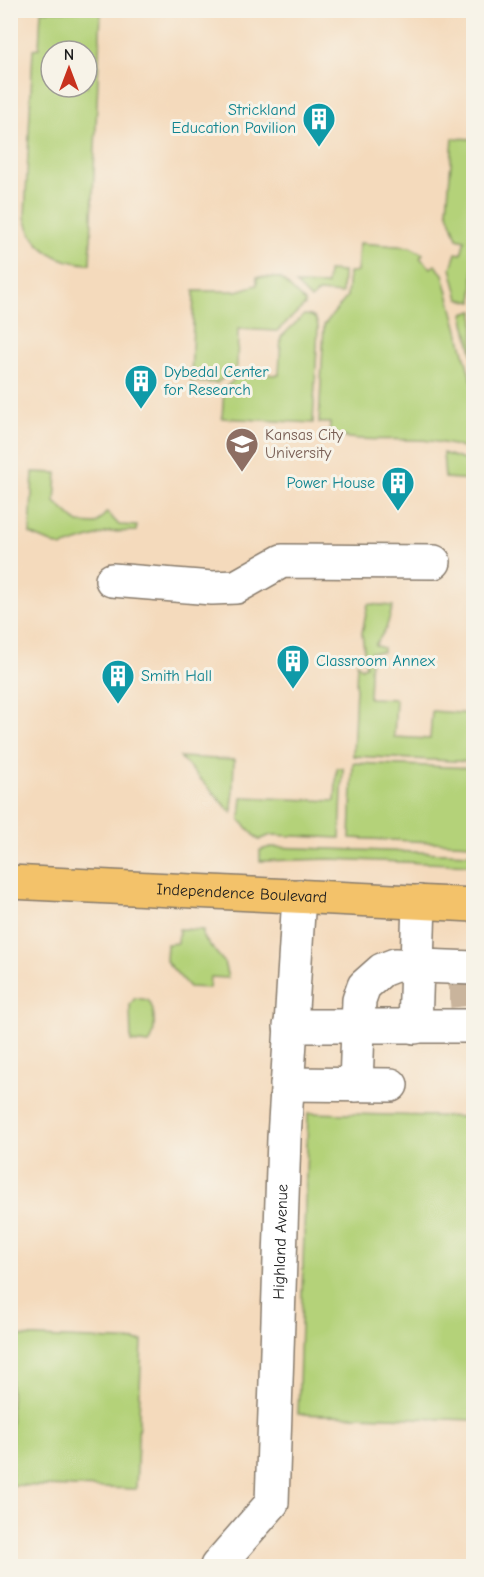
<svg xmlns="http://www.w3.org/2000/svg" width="484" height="1577" viewBox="0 0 484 1577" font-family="'Comic Neue',sans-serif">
<rect width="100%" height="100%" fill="#f7f3e8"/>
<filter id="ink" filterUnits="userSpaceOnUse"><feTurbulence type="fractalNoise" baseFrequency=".0167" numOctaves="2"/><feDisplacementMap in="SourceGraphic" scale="12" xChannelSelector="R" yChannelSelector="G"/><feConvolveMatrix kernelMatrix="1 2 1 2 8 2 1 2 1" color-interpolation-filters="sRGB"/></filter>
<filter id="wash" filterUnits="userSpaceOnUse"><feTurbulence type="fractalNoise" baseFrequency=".008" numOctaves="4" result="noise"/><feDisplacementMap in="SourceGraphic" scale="24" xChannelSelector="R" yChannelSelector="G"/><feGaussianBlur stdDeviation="1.35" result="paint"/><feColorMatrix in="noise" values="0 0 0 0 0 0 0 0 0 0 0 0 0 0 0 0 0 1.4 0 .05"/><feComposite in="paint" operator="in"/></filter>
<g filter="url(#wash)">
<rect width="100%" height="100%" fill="#f4dabc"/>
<!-- green -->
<path fill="#b4d279" stroke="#68774a" stroke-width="1.5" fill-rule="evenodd" d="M 41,11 L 101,11 L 90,264 C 59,263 32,249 25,217 L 33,49 L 39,48 ZM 51,51 L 87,51 L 87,87 L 51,87 Z
M 453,138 L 473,139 L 473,302 L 459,299 L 451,268 L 456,253 L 461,254 L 465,240 L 457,238 L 447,210 Z
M 359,243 L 410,247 L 423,254 L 420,258 L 431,268 L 435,265 L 443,274 L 473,387 L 473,452 C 424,430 377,447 329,434 L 330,423 L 319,423 L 324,325 L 347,297 L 349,272 L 357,272 Z
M 328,271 L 343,272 L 342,294 L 319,292 L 311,299 L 296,284 L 327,285 Z
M 257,277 L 280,278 L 305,302 L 305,305 L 277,331 L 238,329 L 237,367 L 217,383 L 191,382 L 194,291 L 237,291 L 257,285 Z
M 473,311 L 474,311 L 473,356 L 463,314 Z
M 304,315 C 313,315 317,318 318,327 L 313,423 L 222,418 L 224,389 L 241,373 L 279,375 L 281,337 Z
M 443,453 L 473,463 L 473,480 L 445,478 Z
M 33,472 L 57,473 L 55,502 L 78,523 L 96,524 L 107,512 L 119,525 L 137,526 L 136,531 L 109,532 L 61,547 L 30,534 Z
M 368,604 L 393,606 L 386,629 L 375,645 L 383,648 L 383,652 L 371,652 L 369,698 L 396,699 L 394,737 L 430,739 L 432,711 L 473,714 L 473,762 L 353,756 L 357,663 L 361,668 L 366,666 L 362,633 Z
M 180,757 L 234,760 L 232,813 Z
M 353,763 L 473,768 L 473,844 L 350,838 Z
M 337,768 L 343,768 L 340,838 L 271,835 L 259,840 L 240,820 L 242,797 L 335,801 Z
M 271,847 L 473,854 L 473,865 L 331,859 L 260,861 L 260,850 Z
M 179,929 L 203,930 L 203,937 L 224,962 L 228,978 L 210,977 L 209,988 L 189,987 L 166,961 L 167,944 L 178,943 Z
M 135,998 L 148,1000 C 156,1009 156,1034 149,1044 L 131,1042 L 130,1005 Z
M 308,1113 L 473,1117 L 473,1420 L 298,1414 Z
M 11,1336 L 142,1341 L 136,1489 L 11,1485 Z"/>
</g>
<g filter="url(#ink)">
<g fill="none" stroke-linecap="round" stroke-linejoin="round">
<!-- minor-tunnel -->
<path stroke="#c9b49c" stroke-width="33" stroke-dasharray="33 16" stroke-linecap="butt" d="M 464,976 L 467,1006"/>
<!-- minor casing -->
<g stroke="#887b6c" stroke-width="36">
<g id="minor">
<path d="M 112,580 L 212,588 L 236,587 L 282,561 L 434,562"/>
<path d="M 290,1026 L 474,1026"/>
<path d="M 415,1027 L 419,902"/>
<path d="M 287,1084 L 391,1085"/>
<path d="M 356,1085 L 359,1000 L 364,986 L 382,970 L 395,965 L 474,968"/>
<path id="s1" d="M 217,1566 L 272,1503 L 284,1138 L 299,896"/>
</g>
</g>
<!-- major casing -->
<g stroke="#887b6c" stroke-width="36">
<g id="major">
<path id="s2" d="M 10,882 L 474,905"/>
</g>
</g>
<!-- minor -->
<use href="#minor" stroke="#fff" stroke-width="33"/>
<!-- major -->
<use href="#major" stroke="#f3c26a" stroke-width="33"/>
</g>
</g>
<!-- icons -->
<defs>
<g id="building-pin" transform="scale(1.725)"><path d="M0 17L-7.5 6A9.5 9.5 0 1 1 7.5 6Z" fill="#0f9aa8" stroke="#f7f3e8"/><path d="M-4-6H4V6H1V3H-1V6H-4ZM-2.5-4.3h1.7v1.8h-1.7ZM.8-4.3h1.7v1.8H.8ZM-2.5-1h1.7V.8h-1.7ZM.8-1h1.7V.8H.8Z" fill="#fff"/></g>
<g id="university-pin" transform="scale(1.725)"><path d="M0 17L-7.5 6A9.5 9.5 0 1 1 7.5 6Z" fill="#8d6e63" stroke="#f7f3e8"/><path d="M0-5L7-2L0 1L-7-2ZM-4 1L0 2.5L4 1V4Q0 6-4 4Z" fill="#fff"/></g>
</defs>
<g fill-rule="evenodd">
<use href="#building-pin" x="319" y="119"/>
<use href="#building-pin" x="141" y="381"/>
<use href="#university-pin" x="242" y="444"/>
<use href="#building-pin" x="398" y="483"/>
<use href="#building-pin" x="293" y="661"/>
<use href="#building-pin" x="118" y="676"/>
</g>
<g text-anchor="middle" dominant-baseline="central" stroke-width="6" stroke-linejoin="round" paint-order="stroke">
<!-- culture labels -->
<g font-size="16" fill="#0d838f" stroke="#f7f3e8" text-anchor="start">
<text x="296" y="110" text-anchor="end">Strickland<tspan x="296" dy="18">Education Pavilion</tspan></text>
<text x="164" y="372">Dybedal Center<tspan x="164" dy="18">for Research</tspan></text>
<text x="375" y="483" text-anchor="end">Power House</text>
<text x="316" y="661">Classroom Annex</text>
<text x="141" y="676">Smith Hall</text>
</g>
<!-- education labels -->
<g font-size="16" fill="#785e54" stroke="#f7f3e8" text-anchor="start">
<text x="265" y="435">Kansas City<tspan x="265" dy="18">University</tspan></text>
</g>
<!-- street labels -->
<g font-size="16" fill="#1c1c1c" stroke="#f7f3e8">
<text stroke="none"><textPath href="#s2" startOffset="232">Independence Boulevard</textPath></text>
<text stroke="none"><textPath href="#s1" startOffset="345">Highland Avenue</textPath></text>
</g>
</g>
<!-- margin -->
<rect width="484" height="1577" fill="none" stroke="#f7f3e8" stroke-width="36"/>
<!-- north arrow -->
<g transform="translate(69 69)"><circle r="28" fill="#f7f3e8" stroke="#9f9d96" stroke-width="1.5"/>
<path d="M0-4.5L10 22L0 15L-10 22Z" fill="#c8321e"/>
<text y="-9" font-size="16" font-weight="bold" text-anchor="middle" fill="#1c1c1c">N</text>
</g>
</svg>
